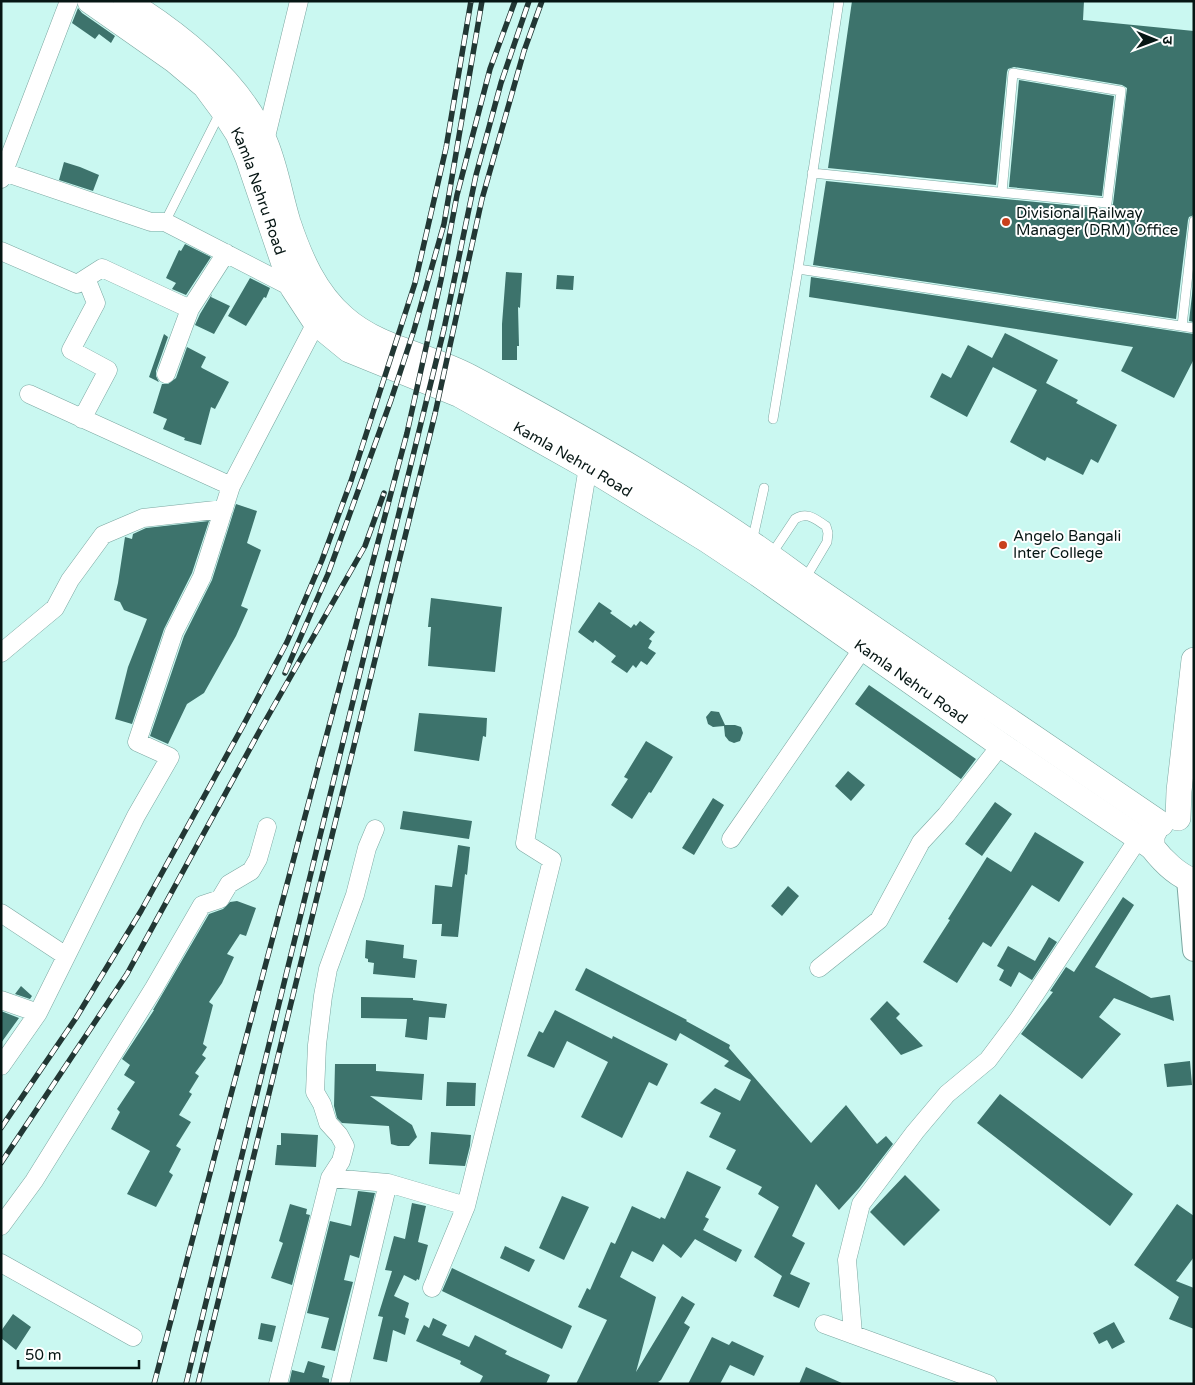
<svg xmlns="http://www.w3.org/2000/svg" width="1195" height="1385" viewBox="0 0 1195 1385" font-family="'Varela Round','Noto Sans Devanagari',sans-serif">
<rect width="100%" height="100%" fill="#caf8f1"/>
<!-- building -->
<path fill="#3d736c" d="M 852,1 L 1084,1 L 1083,20 L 1194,31 L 1194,215 L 1189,217 L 1188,220 L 1176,319 L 813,265 L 826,181 L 1106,209 L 1110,208 L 1113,204 L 1127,88 L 1122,85 L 1014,67 L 1008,69 L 1007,72 L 996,185 L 828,168 Z
M 78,8 L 82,13 L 115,36 L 111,43 L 99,34 L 95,39 L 72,23 Z
M 1019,80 L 1114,96 L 1102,196 L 1009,187 Z
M 64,162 L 80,167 L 99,175 L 93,191 L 59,180 Z
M 185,244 L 211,257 L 186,295 L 172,289 L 176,283 L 166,278 L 179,250 L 181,251 Z
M 506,272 L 522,273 L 520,308 L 518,307 L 519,346 L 517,346 L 517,360 L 502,360 L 502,324 Z
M 557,275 L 574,276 L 573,290 L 556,289 Z
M 811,277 L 1194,334 L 1194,359 L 1174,398 L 1121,371 L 1133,347 L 809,297 Z
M 250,278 L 270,288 L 266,298 L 264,297 L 246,326 L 228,316 Z
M 1194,278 L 1194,322 L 1189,321 Z
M 212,294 L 211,297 L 230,306 L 214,334 L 195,325 L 200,314 Z
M 1005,333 L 1058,360 L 1046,383 L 1078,400 L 1076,403 L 1117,425 L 1098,463 L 1091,459 L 1083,475 L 1047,457 L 1045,461 L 1010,442 L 1037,390 L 993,367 L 967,417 L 930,397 L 942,373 L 951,378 L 968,345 L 992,358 Z
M 164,334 L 168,337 L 156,371 L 156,376 L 159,382 L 149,377 Z
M 187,347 L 206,357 L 201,367 L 202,368 L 229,382 L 215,409 L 211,407 L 201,445 L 184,440 L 185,438 L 163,429 L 167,419 L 153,413 L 162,384 L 168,384 L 176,378 Z
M 236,504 L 257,511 L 247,543 L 261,550 L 241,606 L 248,609 L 236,636 L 204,693 L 187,704 L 168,744 L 150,736 L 184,636 L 212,580 Z
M 209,521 L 192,573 L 164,629 L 132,724 L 115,719 L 128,667 L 147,619 L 124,610 L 120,602 L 114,600 L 118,583 L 125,537 L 132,539 L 133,534 L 146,528 Z
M 431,598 L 502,607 L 495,672 L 428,666 L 431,627 L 428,627 Z
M 599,602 L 612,611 L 610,613 L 631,628 L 634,624 L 636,626 L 640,621 L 655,632 L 649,639 L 652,641 L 648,648 L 656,653 L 647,665 L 641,661 L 636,668 L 633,665 L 627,673 L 611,662 L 616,656 L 595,640 L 593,643 L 578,632 Z
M 869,685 L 976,759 L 961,779 L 855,704 Z
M 711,711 L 719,712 L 725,725 L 735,725 L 741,727 L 743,733 L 740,741 L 734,743 L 729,741 L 725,736 L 724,726 L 713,727 L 708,724 L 706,717 Z
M 419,713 L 487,718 L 486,737 L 483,736 L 479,761 L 414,751 Z
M 646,741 L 673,757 L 651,793 L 649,792 L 632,819 L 611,805 L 628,779 L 624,777 Z
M 848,771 L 865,785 L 851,801 L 835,786 Z
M 713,798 L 724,805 L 694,855 L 682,848 Z
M 995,802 L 1012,814 L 982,856 L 965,844 Z
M 403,811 L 472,821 L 469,839 L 400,829 Z
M 1035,832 L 1084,862 L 1059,902 L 1032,885 L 991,947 L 983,942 L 957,983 L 923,962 L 950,920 L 948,919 L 987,857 L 1011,872 Z
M 458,845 L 470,847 L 467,875 L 465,874 L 458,937 L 441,936 L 442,924 L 432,924 L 435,885 L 452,887 Z
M 788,886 L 799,896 L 782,916 L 771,906 Z
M 1123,897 L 1134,905 L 1095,967 L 1151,998 L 1170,995 L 1174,1021 L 1114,998 L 1099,1017 L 1121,1034 L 1082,1079 L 1021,1034 L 1053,992 L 1050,991 L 1066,967 L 1074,972 Z
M 237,901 L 256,908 L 246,936 L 240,934 L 227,954 L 234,957 L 222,983 L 209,1002 L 213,1005 L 203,1044 L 207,1047 L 202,1055 L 206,1058 L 195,1073 L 199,1076 L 189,1092 L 192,1094 L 179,1115 L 191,1122 L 176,1146 L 181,1149 L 169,1172 L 173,1175 L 156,1207 L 127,1194 L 150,1151 L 111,1129 L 120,1112 L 117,1109 L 135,1082 L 124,1075 L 130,1065 L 122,1059 L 154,1010 L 153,1010 L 209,914 L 223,909 L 230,902 Z
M 1049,937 L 1057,942 L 1032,980 L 1019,972 L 1011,987 L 999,980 L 1004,970 L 997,966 L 1008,946 L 1035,961 Z
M 366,940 L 404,945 L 403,958 L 417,960 L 415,978 L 373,974 L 374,963 L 368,962 L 368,959 L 365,958 Z
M 586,968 L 687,1020 L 686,1021 L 730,1045 L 729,1048 L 811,1143 L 846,1105 L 877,1144 L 886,1136 L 893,1144 L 859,1188 L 839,1210 L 816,1184 L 792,1236 L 805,1243 L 790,1274 L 810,1283 L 799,1308 L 773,1296 L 782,1276 L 754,1257 L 779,1207 L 758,1194 L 762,1187 L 726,1169 L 736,1150 L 709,1137 L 721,1113 L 700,1103 L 715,1088 L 740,1101 L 751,1080 L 724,1066 L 729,1061 L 680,1033 L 676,1041 L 575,990 Z
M 21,986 L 32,996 L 30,999 L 15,994 Z
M 361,997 L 413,998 L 413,1000 L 447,1004 L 445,1018 L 429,1017 L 427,1040 L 405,1037 L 407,1019 L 361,1018 Z
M 887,1001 L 900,1014 L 896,1018 L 923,1046 L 901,1055 L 870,1019 Z
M 555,1010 L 612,1039 L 613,1036 L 668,1064 L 657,1086 L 649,1082 L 622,1138 L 581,1117 L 608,1062 L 567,1041 L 554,1068 L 527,1056 L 539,1031 L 543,1033 Z
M 1,1011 L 19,1018 L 1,1043 Z
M 1190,1061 L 1192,1085 L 1167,1087 L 1164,1064 Z
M 335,1064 L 376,1064 L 376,1071 L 424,1074 L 422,1100 L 370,1096 L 412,1125 L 417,1137 L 409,1146 L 398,1146 L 391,1144 L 389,1126 L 342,1123 L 337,1118 L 334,1106 Z
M 447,1082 L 476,1083 L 475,1106 L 446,1106 Z
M 1000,1094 L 1133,1194 L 1110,1226 L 977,1123 Z
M 431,1132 L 471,1135 L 470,1146 L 465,1166 L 429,1164 Z
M 281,1133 L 318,1135 L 316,1167 L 275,1165 L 277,1145 L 281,1145 Z
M 687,1171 L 721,1187 L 705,1217 L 709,1219 L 703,1230 L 742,1250 L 736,1262 L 695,1239 L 681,1258 L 663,1244 L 653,1262 L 632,1251 L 620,1277 L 656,1297 L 636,1372 L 682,1296 L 695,1304 L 684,1323 L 690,1327 L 661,1380 L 658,1382 L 663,1384 L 576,1384 L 607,1320 L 578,1307 L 587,1288 L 590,1290 L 611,1242 L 615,1244 L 632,1206 L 660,1219 L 661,1217 L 665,1219 Z
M 905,1175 L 940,1210 L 904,1246 L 870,1212 Z
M 358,1191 L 375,1193 L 359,1258 L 350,1255 L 344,1280 L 353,1282 L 335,1351 L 321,1348 L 329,1318 L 307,1313 L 330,1221 L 351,1226 Z
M 562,1196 L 589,1207 L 564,1260 L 539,1248 Z
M 412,1203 L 426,1206 L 418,1242 L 428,1245 L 419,1280 L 417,1279 L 416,1281 L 404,1275 L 394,1296 L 409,1303 L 405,1317 L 409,1319 L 405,1335 L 393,1330 L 387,1362 L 373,1359 L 383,1317 L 378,1316 L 392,1271 L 385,1270 L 394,1236 L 405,1239 Z
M 290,1204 L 307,1209 L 306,1214 L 310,1215 L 292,1285 L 271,1278 L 283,1243 L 279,1241 Z
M 1177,1204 L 1194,1216 L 1194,1257 L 1176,1281 L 1194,1288 L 1194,1329 L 1169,1319 L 1179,1297 L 1134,1265 Z
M 505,1246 L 535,1260 L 529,1272 L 500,1258 Z
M 452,1268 L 572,1326 L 562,1349 L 442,1291 Z
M 13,1314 L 31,1327 L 16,1350 L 1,1338 L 1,1331 Z
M 433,1318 L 447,1325 L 442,1335 L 469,1347 L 475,1335 L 507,1351 L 505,1354 L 550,1375 L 546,1384 L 479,1384 L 483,1376 L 460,1364 L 461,1361 L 416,1341 L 424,1325 L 429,1328 Z
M 1114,1322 L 1125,1342 L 1112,1349 L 1107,1340 L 1099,1344 L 1093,1333 Z
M 261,1323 L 276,1326 L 272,1342 L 258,1339 Z
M 712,1337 L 729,1345 L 732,1341 L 764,1356 L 754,1376 L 730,1365 L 720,1384 L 688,1384 Z
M 308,1361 L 325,1366 L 322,1377 L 329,1379 L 329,1384 L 289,1384 L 292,1370 L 304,1373 Z
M 806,1367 L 844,1384 L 799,1384 Z"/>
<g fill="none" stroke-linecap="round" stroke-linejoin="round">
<!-- service casing -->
<g stroke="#7ba7a1" stroke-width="10">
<path id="service" d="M 812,173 L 1107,203 L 1121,91 L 1013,73 L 1002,192
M 165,222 L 220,113
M 798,269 L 1194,328
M 1182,326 L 1194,221
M 773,419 L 798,269 L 839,1
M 752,542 L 764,488
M 771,555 L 795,519 C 807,511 815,519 826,526 L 828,533 L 827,542 L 805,579"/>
</g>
<!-- minor casing -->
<g stroke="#7ba7a1" stroke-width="19">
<path id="minor" d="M 265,141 L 299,1
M 1,171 L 151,222 L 165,222 L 293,288
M 1,179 L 69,1
M 1,251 L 77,284 L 102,268 L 190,309 L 166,374
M 190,309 L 226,253
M 29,394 L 231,486
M 82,419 L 108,370 L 71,350 L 96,303 L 86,278
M 1,653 L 55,608 L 70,580 L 103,535 L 143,518 L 224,509
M 731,839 L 863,648
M 1,913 L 66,956
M 819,968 L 879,920 L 921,842 L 946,815 L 1001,745
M 1,1000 L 38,1013
M 1,1066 L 38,1013 L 136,816 L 170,757 L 137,742 L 174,632 L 202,577 L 231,486 L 316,323
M 330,1178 L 341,1161 L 345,1146 L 339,1135 L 328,1123 L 322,1104 L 315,1092 L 317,1045 L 323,996 L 328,969 L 355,895 L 367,848 L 375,829
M 1,1226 L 34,1181 L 154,988 L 202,905 L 220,899 L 229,884 L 251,871 L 258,859 L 267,827
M 1,1263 L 133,1337
M 432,1288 L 466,1206 L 552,860 L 525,843 L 588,467
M 824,1324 L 988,1384
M 853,1334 L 847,1260 L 861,1204 L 915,1132 L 947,1094 L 988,1060 L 1018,1020 L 1138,839
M 278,1384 L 330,1178 L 388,1183 L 466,1206
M 340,1384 L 388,1183"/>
</g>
<!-- tertiary casing -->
<g stroke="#7ba7a1" stroke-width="24">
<path id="tertiary" d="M 1188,879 L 1194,950"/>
</g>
<!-- secondary casing -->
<g stroke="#7ba7a1" stroke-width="26">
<g id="secondary">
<path id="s1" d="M 90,1 L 174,60 L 205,86 L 222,109 L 238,134 L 248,158 L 284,264 L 293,288 L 316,323 L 349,350 L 460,395 L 588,467 L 707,540 L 758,574 L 1001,745 L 1152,847"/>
<path d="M 126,1 C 179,34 241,83 265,142 C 276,168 280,196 288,222 C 300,258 315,293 344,318 C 379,349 429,355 470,377 C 585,438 699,503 804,581 L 1161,824"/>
<path d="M 1178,818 L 1179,791 L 1194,660"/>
<path d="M 1154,832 L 1152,835 L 1152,847 C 1162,860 1178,876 1194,881"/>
</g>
</g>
<!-- service -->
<use href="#service" stroke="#fff" stroke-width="9"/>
<!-- minor -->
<use href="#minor" stroke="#fff" stroke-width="18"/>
<!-- tertiary -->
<use href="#tertiary" stroke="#fff" stroke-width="22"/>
<!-- secondary -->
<use href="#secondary" stroke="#fff" stroke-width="25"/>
<!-- rail casing -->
<g stroke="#223734" stroke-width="5.5">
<path id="rail" d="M 285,673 L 328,574 L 391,400 L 414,330 L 444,224 L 482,1
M 1,1128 L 76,1018 L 141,911 L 244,724 L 287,642 L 322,560 L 351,481 L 415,283 L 446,148 L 471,1
M 1,1163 L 127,974 L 259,732 L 365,546 L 384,493
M 154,1384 L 407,433 L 441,280 L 457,195 L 490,69 L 515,1
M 186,1384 L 444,329 L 476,175 L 501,83 L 529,1
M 198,1384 L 435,414 L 482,199 L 524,51 L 542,1"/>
</g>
<!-- rail -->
<use href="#rail" stroke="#fff" stroke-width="4" stroke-dasharray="11" stroke-linecap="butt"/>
</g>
<!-- markers -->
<g fill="#c9401c" stroke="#fff" stroke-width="2">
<circle cx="1006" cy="222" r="5"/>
<circle cx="1003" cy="545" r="5"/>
</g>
<g text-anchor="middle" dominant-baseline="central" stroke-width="4" stroke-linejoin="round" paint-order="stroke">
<!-- street labels -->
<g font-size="15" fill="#061614" stroke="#fff">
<text stroke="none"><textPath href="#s1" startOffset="262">Kamla Nehru Road</textPath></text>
<text stroke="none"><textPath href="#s1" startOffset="699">Kamla Nehru Road</textPath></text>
<text stroke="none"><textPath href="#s1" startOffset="1104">Kamla Nehru Road</textPath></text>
</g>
<!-- poi labels -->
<g font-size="15" fill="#061614" stroke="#fff" text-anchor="start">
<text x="1016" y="213">Divisional Railway<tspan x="1016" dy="17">Manager (DRM) Office</tspan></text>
<text x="1013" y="536">Angelo Bangali<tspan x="1013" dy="17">Inter College</tspan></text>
</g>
</g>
<!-- border -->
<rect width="1195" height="1385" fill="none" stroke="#061614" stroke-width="5"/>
<!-- north arrow -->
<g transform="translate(1155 40) rotate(91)" stroke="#ffffff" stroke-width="4" paint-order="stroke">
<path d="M0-4L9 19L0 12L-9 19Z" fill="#061614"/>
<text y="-8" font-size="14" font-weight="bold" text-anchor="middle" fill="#061614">उ</text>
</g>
<!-- scale -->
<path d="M18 1360v8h121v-8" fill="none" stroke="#061614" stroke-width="2.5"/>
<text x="25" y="1360" font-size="15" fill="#061614" stroke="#ffffff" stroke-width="4" paint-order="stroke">50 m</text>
</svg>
